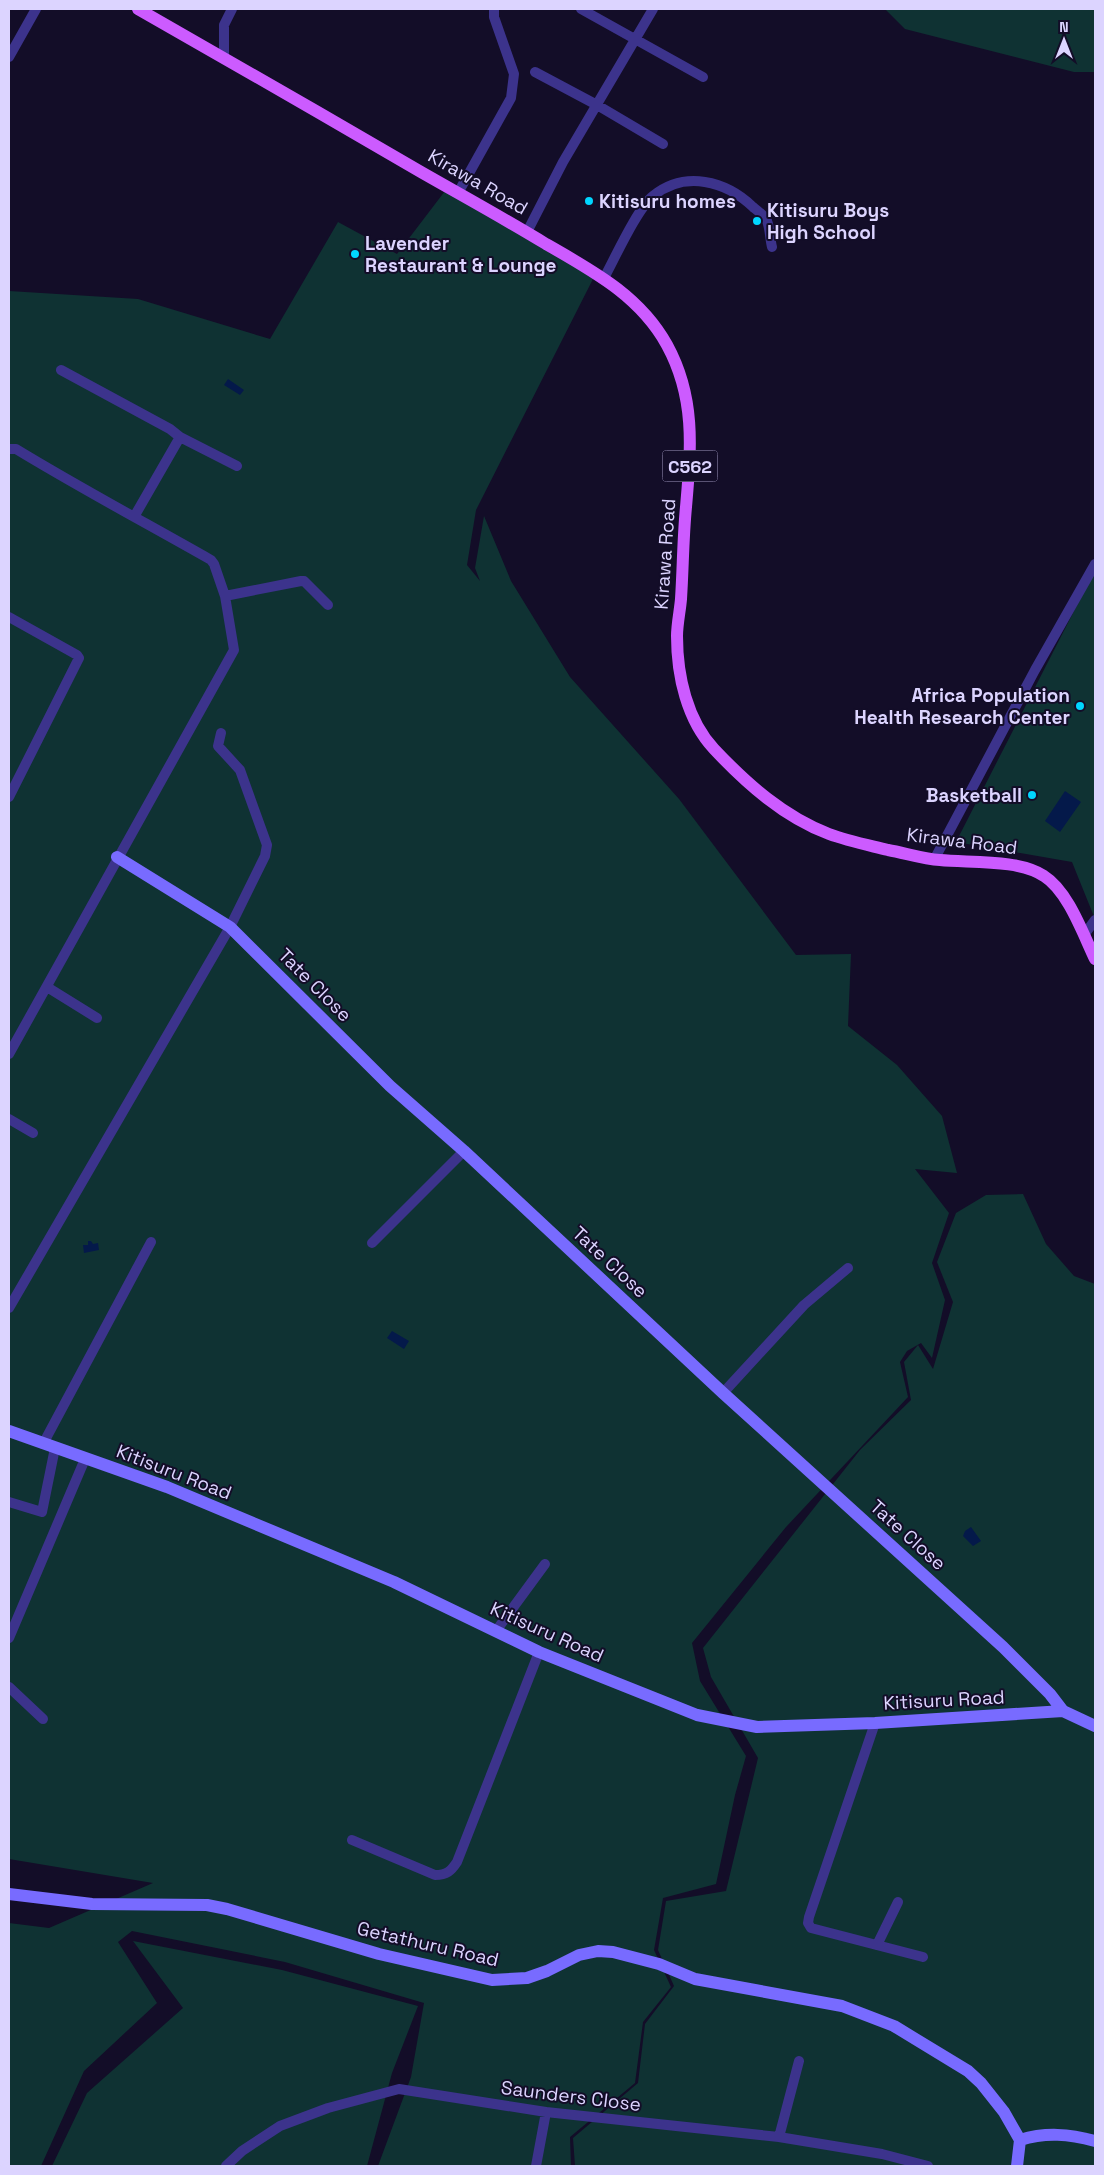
<svg xmlns="http://www.w3.org/2000/svg" width="1104" height="2175" viewBox="0 0 1104 2175" font-family="'Space Grotesk',sans-serif">
<rect width="100%" height="100%" fill="#130d28"/>
<!-- green -->
<path fill="#0f3233" d="M 885,9 L 1095,9 L 1095,72 L 1074,72 L 905,29 Z
M 445,191 L 594,277 L 476,510 L 467,565 L 480,581 L 475,568 L 484,516 L 511,581 L 570,677 L 679,799 L 796,955 L 851,954 L 848,1026 L 897,1065 L 942,1116 L 957,1173 L 915,1169 L 949,1213 L 932,1263 L 945,1300 L 932,1358 L 921,1343 L 907,1351 L 900,1362 L 908,1397 L 786,1527 L 692,1643 L 700,1681 L 746,1756 L 735,1795 L 716,1884 L 663,1898 L 654,1950 L 671,1987 L 643,2022 L 635,2083 L 570,2137 L 571,2166 L 378,2166 L 411,2077 L 424,2003 L 285,1962 L 132,1931 L 118,1942 L 157,2003 L 84,2071 L 41,2166 L 9,2166 L 9,1923 L 49,1928 L 153,1883 L 9,1859 L 9,291 L 138,299 L 270,339 L 338,222 L 397,254 Z
M 1095,570 L 1095,919 L 1072,862 L 956,842 Z
M 1023,1194 L 1046,1244 L 1074,1276 L 1095,1284 L 1095,2166 L 575,2166 L 573,2138 L 638,2083 L 645,2024 L 674,1986 L 658,1950 L 666,1901 L 726,1891 L 758,1758 L 711,1677 L 703,1648 L 860,1450 L 911,1400 L 904,1362 L 918,1345 L 933,1369 L 953,1302 L 937,1262 L 956,1213 L 986,1195 Z
M 133,1941 L 282,1970 L 418,2006 L 392,2073 L 367,2166 L 52,2166 L 87,2093 L 183,2008 Z"/>
<!-- water -->
<path fill="#04194a" d="M 228,379 L 244,390 L 240,395 L 224,385 Z
M 1065,791 L 1081,802 L 1060,832 L 1045,821 Z
M 88,1241 L 91,1241 L 93,1244 L 98,1243 L 99,1250 L 84,1253 L 83,1245 L 88,1245 Z
M 392,1331 L 409,1341 L 404,1349 L 387,1338 Z
M 971,1527 L 981,1541 L 973,1546 L 963,1536 L 965,1531 Z"/>
<g fill="none" stroke-linecap="round" stroke-linejoin="round">
<!-- street -->
<path stroke="#3c338c" stroke-width="10" d="M 581,9 L 703,77
M 9,57 L 36,9
M 224,58 L 224,25 L 232,9
M 535,72 L 597,105 L 663,144
M 458,193 L 511,98 L 514,74 L 494,17 L 494,9
M 527,232 L 563,162 L 653,9
M 604,278 C 615,258 637,209 653,196 C 685,170 726,181 753,207 C 758,211 765,216 767,221 C 770,228 770,239 772,247
M 61,370 L 170,429 L 180,437 L 134,517
M 180,437 L 237,466
M 9,449 L 16,449 C 80,488 146,523 211,560 L 214,564 L 225,596 L 234,650 L 9,1054
M 225,596 L 301,581 L 304,581 L 328,605
M 9,617 L 77,655 L 79,658 L 9,797
M 934,860 L 1035,670 L 1095,564
M 1084,935 L 1095,920
M 47,987 L 97,1018
M 9,1119 L 33,1133
M 372,1243 L 464,1151
M 9,1308 L 230,927 L 265,856 L 267,845 L 240,770 L 218,746 L 221,733
M 723,1393 L 804,1305 L 848,1268
M 43,1444 L 151,1242
M 9,1502 L 42,1512 L 55,1448
M 496,1631 L 545,1564
M 9,1638 L 85,1459
M 9,1687 L 43,1719
M 875,1723 L 809,1917 L 808,1923 L 811,1928 L 923,1957
M 352,1840 L 435,1875 C 447,1875 451,1871 457,1862 L 539,1652
M 877,1945 L 898,1902
M 779,2137 L 799,2061
M 226,2166 L 242,2151 L 280,2126 L 328,2108 L 399,2089 L 546,2112 L 779,2137 L 882,2154 L 928,2166
M 536,2166 L 546,2112"/>
<!-- secondary -->
<path stroke="#786bff" stroke-width="12" d="M 117,857 L 230,927 L 390,1086 L 464,1151 L 723,1393 L 1003,1647 L 1050,1694 L 1063,1711
M 9,1431 L 167,1487 L 394,1582 L 539,1652 L 697,1715 L 757,1727 L 875,1723 L 1063,1711 L 1095,1726
M 9,1894 L 92,1904 L 207,1905 L 227,1909 L 379,1954 L 492,1980 L 527,1978 L 547,1971 L 579,1955 L 598,1951 L 613,1952 L 659,1964 L 695,1979 L 842,2006 L 894,2026 L 968,2071 L 981,2083 L 1004,2112 L 1020,2140
M 1020,2140 C 1046,2132 1069,2134 1095,2141
M 1017,2166 L 1020,2140"/>
<!-- primary -->
<path stroke="#cc5bff" stroke-width="12" d="M 138,9 C 233,63 327,117 421,172 C 463,196 505,219 546,244 C 593,271 640,296 667,345 C 696,398 691,449 686,507 C 683,538 683,568 681,599 C 680,611 677,624 677,636 C 677,676 687,720 714,749 C 747,784 784,817 829,834 C 848,841 868,845 888,850 C 905,853 923,859 940,860 C 970,863 1019,859 1044,876 C 1068,891 1083,934 1095,959"/>
</g>
<!-- markers -->
<g fill="#00d6ff" stroke="#130d28" stroke-width="2">
<circle cx="589" cy="201" r="5"/>
<circle cx="757" cy="221" r="5"/>
<circle cx="355" cy="254" r="5"/>
<circle cx="1080" cy="706" r="5"/>
<circle cx="1032" cy="795" r="5"/>
</g>
<g text-anchor="middle" dominant-baseline="central" stroke-width="4" stroke-linejoin="round" paint-order="stroke">
<!-- shield labels -->
<rect fill="#130d28" stroke="#a098be" stroke-width="1" x="662.5" y="450.5" width="55" height="31" rx="4"/>
<g font-size="18" font-weight="bold" fill="#dcd4ff">
<text x="690" y="466">C562</text>
</g>
<!-- street labels -->
<g font-size="19" fill="#dcd4ff" stroke="#130d28">
<text transform="translate(478 182) rotate(30)">Kirawa Road</text>
<text transform="translate(665 554) rotate(-86)">Kirawa Road</text>
<text transform="translate(962 841) rotate(7)">Kirawa Road</text>
<text transform="translate(315 985) rotate(45)">Tate Close</text>
<text transform="translate(610 1262) rotate(43)">Tate Close</text>
<text transform="translate(174 1472) rotate(21)">Kitisuru Road</text>
<text transform="translate(908 1535) rotate(42)">Tate Close</text>
<text transform="translate(547 1632) rotate(24)">Kitisuru Road</text>
<text transform="translate(944 1700) rotate(-3)">Kitisuru Road</text>
<text transform="translate(428 1944) rotate(13)">Getathuru Road</text>
<text transform="translate(571 2096) rotate(7)">Saunders Close</text>
</g>
<!-- poi labels -->
<g font-size="19" font-weight="bold" fill="#dcd4ff" stroke="#130d28" text-anchor="start">
<text x="599" y="201">Kitisuru homes</text>
<text x="767" y="210">Kitisuru Boys<tspan x="767" dy="22">High School</tspan></text>
<text x="365" y="243">Lavender<tspan x="365" dy="22">Restaurant &amp; Lounge</tspan></text>
<text x="1070" y="695" text-anchor="end">Africa Population<tspan x="1070" dy="22">Health Research Center</tspan></text>
<text x="1022" y="795" text-anchor="end">Basketball</text>
</g>
</g>
<!-- border -->
<rect width="1104" height="2175" fill="none" stroke="#dcd4ff" stroke-width="20"/>
<!-- north arrow -->
<g transform="translate(1064 40)" stroke="#130d28" stroke-width="4" paint-order="stroke">
<path d="M0-4L9 19L0 12L-9 19Z" fill="#dcd4ff"/>
<text y="-8" font-size="14" font-weight="bold" text-anchor="middle" fill="#dcd4ff">N</text>
</g>
</svg>
